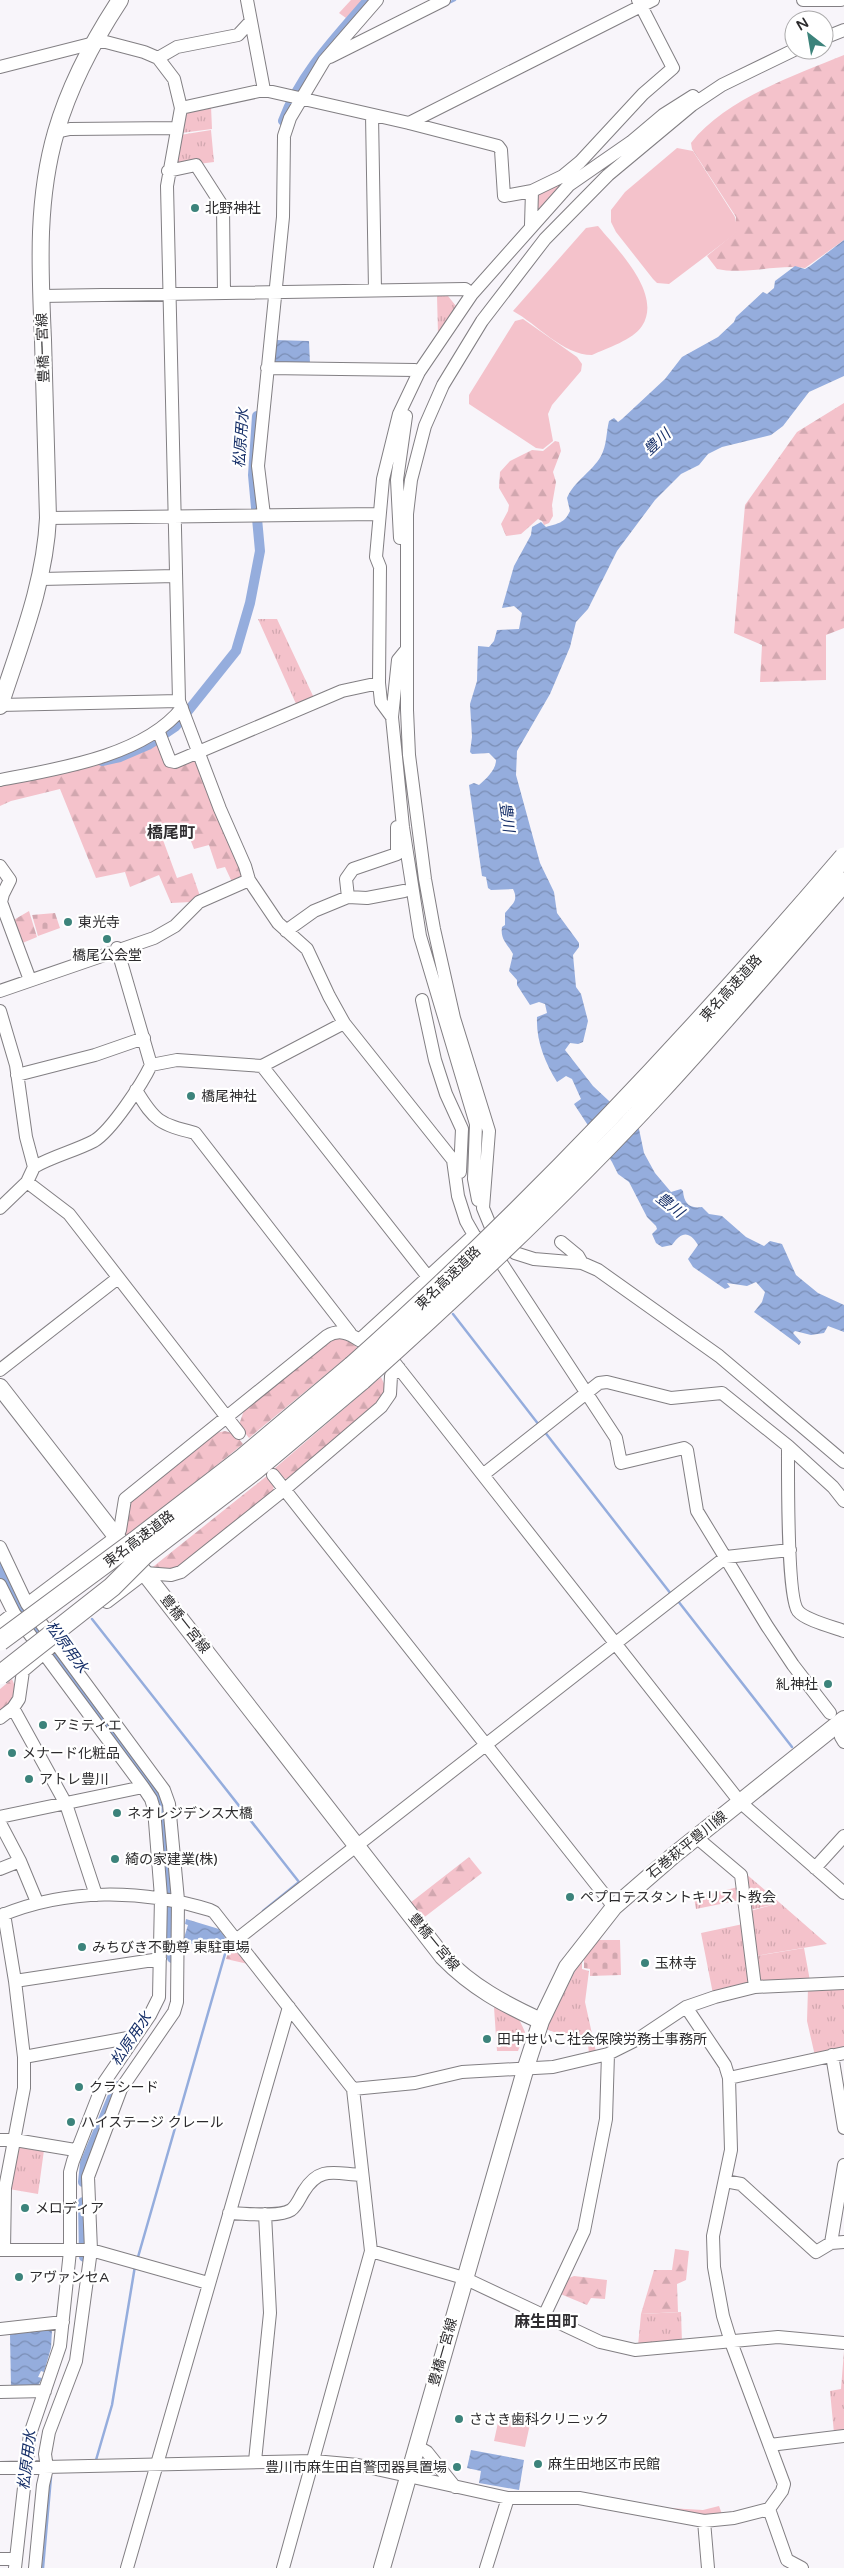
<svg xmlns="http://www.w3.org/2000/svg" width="844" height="2568" viewBox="0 0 844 2568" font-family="'Varela Round','Noto Sans JP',sans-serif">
<defs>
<pattern id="grass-tufts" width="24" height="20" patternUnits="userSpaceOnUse" patternTransform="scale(1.25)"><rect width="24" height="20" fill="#f4c2cb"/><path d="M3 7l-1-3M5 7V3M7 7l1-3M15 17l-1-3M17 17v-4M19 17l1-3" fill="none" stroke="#d1a7af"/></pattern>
<pattern id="forest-firs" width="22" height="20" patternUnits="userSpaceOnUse" patternTransform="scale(1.25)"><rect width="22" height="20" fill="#f4c2cb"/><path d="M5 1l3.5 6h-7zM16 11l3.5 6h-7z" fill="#d1a7af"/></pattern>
<pattern id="cemetery-stones" width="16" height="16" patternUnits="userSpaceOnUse" patternTransform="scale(1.25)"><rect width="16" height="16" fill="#f4c2cb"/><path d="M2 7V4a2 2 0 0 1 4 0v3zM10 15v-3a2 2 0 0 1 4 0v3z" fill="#d1a7af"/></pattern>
<pattern id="water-waves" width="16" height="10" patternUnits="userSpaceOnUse" patternTransform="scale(1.25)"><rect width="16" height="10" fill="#95addd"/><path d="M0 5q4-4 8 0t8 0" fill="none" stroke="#7a8db4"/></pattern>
</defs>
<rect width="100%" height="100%" fill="#f8f5fa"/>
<!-- grass -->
<path fill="url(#grass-tufts)" d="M 351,0 L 363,0 L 346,18 L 339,13 Z
M 211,106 L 212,129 L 181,133 L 187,112 Z
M 211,130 L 214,162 L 174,167 L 180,135 Z
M 569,176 L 537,212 L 535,195 Z
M 437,296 L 448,296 L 456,306 L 438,334 Z
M 258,619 L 277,619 L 314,698 L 297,706 Z
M 745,1873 L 780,1903 L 750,1910 Z
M 738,1887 L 740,1900 L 696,1909 L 694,1898 Z
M 780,1903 L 827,1944 L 755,1956 L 750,1911 Z
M 743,1924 L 752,1984 L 713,1994 L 701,1933 Z
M 804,1948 L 810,1981 L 759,1983 L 756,1956 Z
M 582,1957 L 582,1969 L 589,1971 L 585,2002 L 596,2052 L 589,2053 L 588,2045 L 546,2029 Z
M 844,1986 L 844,2049 L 815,2056 L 807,2021 L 808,1988 Z
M 494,2007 L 519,2019 L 525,2032 L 518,2051 L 497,2051 Z
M 21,2146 L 44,2150 L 38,2194 L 9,2189 L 17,2149 Z
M 681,2312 L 682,2343 L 638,2346 L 641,2314 Z
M 844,2351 L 844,2432 L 834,2433 L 830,2391 L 841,2389 Z
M 719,2506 L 722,2514 L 704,2516 L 669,2508 L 703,2510 Z"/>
<!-- forest -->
<path fill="url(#forest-firs)" d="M 844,55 L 844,240 L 805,268 C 778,264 744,275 717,269 L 707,256 L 735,233 L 736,217 L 692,149 L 691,143 C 724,100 795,75 844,55 Z
M 844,403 L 844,628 L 826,635 L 826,680 L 760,682 L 762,645 L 734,633 L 745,505 L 797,432 Z
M 555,441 L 559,442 L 561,451 L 553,472 L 556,482 L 552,505 L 553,516 L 549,523 L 544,525 L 542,521 L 538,519 L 521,534 L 506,536 L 501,524 L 508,511 L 509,505 L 499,488 L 500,472 L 510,461 L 532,450 L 543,451 Z
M 160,741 L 165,757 L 195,756 L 242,872 L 240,879 L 232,882 L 225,867 L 217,869 L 209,845 L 194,849 L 187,831 L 163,840 L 177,878 L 192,873 L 200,896 L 191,902 L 171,903 L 159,875 L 130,887 L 125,872 L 96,878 L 60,789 L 11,801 L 0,806 L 0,786 L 120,760 Z
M 29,911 L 37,937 L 20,944 L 12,921 Z
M 333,1338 L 347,1339 L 358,1348 L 249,1438 L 239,1425 L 244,1410 Z
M 381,1377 L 386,1388 L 383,1398 L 288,1479 L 281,1478 L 274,1469 Z
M 225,1431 L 235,1434 L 243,1444 L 126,1538 L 125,1513 L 133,1499 L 216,1433 Z
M 268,1475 L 274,1484 L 273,1491 L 177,1569 L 149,1570 Z
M 12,1679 L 16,1689 L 14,1698 L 0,1712 L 0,1689 Z
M 469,1857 L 482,1873 L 422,1919 L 410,1903 Z
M 232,1942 L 248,1964 L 226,1959 Z
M 675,2249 L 689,2251 L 686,2280 L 677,2284 L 678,2312 L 641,2314 L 654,2270 L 672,2270 Z
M 574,2276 L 607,2280 L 605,2299 L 591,2298 L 587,2305 L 558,2293 L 564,2280 Z"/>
<!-- cemetery -->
<path fill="url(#cemetery-stones)" d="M 55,913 L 60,928 L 38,936 L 32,915 Z
M 597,1940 L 620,1940 L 621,1975 L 590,1976 L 590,1969 L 584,1968 L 584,1957 Z"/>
<!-- park -->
<path fill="#f4c2cb" d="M 677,148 L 693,151 L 735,217 L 737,228 L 735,234 L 669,284 L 657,283 L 653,279 L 616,232 L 611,222 L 611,210 L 625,192 Z
M 598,226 C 617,249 663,294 642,326 C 633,340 607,348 592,355 C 563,355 537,324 513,311 L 586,228 Z
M 523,319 L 577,357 L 582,364 L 581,371 L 552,405 L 548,414 L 553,441 L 543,449 L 536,448 L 469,404 L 469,395 L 515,321 Z
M 499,2418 L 530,2424 L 525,2447 L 494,2441 Z"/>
<!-- water -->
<path fill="url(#water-waves)" d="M 844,240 L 844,376 L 809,392 L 783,426 L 771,435 L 722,447 L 708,454 L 699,465 L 681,474 L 655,500 L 617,551 L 588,609 L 576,622 L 570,647 L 550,694 L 517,751 L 516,775 L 540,863 L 554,892 L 557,913 L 579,943 L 579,947 L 573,955 L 576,987 L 581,994 L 588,1021 L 583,1042 L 578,1044 L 570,1043 L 565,1050 L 593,1086 L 639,1129 L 644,1153 L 655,1173 L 671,1192 L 681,1189 L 683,1191 C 684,1203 689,1209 702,1207 L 709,1214 L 722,1216 L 746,1237 L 764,1246 L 770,1241 L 782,1244 L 796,1275 L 818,1293 L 844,1305 L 844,1332 L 828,1326 L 824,1333 L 811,1335 L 795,1331 L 793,1333 L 801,1342 L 799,1345 L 754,1312 L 762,1302 L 765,1292 L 756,1282 L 747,1286 L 727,1283 L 730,1287 L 725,1289 L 693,1267 L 688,1259 L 698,1245 C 689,1230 681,1232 672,1245 L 662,1247 L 656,1243 L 652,1234 L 657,1229 L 656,1226 L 647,1217 L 629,1182 L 618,1174 L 612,1162 L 574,1104 L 581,1099 L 572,1079 L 566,1076 L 557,1082 C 545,1062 536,1041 537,1017 L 547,1013 L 545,1004 L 539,1002 L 530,1005 L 517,985 L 517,980 L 509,971 L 513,954 C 508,944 500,940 502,927 L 505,925 L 505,913 C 512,904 519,901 513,889 L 491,890 L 488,888 L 486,877 L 482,876 L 469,785 L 474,783 L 479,785 C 486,779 496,770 496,760 L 489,753 L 472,754 L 470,752 L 472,737 L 470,704 L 477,681 L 478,646 L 489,647 L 494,641 L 497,630 L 519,629 L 522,613 L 514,606 L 502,608 L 514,566 L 531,535 L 532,527 L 541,522 L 546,527 C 558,523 564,524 570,511 L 567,498 C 574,481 592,472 601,456 C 607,445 606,433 609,421 L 614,418 L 618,422 L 622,419 L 665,379 L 682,357 L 718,337 L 734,322 L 736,317 L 763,292 L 767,294 L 774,288 L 775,281 L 795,266 L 805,269 L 810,266 Z
M 275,340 L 309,341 L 310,364 L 272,364 Z
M 186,1919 L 219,1929 L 225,1937 L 221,1952 L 183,1941 L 188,1925 L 185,1924 Z
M 52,2330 L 51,2348 L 44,2372 L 41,2371 L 38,2377 L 42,2378 L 38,2386 L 11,2388 L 10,2334 Z
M 471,2450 L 524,2460 L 519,2490 L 479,2483 L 481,2471 L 467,2468 Z"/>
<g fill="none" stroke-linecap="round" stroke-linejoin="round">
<!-- stream -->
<path stroke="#95addd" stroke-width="2.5" d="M 447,4 L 455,0
M 453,1314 L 539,1425
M 544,1431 L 671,1594
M 678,1601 L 792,1747
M 92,1619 L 299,1882 L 263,1911
M 138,2257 L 229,1940
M 96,2460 L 112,2405 L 135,2266
M 43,2568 L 51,2477"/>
<!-- canal -->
<path stroke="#95addd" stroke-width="10" d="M 283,121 C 300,74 336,37 368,0
M 102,761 L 120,757 L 148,745 L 176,726 L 236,651 L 250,603 L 260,551 L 253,475 L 257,416
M 0,1565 L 11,1591 L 25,1615 L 161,1800 L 172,1958
M 83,2182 L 85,2163 L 117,2086
M 83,2202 L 84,2257"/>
<!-- minor casing -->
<g stroke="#827f83" stroke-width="14">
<path id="minor" d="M 247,0 L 264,90
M 803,0 L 841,0
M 824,38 L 844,30
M 330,57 L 444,0
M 158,58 L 177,47 L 238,35 L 251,21
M 0,67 L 102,41 L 144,52 L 158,58 L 174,79 L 181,108 L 167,186 L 179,701 L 220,809 L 245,866 L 249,880 L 278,923 L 307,949 L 329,996 L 344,1023 L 453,1160 L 458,1196 L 466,1221 L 474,1235 L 500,1261 L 616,1438 L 621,1463 L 684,1448 L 687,1450 L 697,1511 L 767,1626 L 793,1665 L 830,1713
M 181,108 L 264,90 L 409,123 L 498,146 L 501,150 L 504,196 L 532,191 L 563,176 L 580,162 L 643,94 L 673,68 L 638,0
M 372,115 L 375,290
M 409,123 L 653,0
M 56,132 L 70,129 L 176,128
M 168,171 L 196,165 L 223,207 L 224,293
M 531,225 L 532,191
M 41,296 L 465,289 L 472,294 L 569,185 L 631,142 L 663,115 L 693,96
M 267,368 L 415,370 L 419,372 L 472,294
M 264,515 L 258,466 L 283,217 L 284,136 L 290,118 L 324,61 L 377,0
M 48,518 L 378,514
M 400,538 L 397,480 L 406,416
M 41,579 L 176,576
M 407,649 L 398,660 L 392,717 L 403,827 L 420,936 L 476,1124 L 474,1179 L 478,1200
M 0,705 L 179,701
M 392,717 L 381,702 L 379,683 L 380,567 L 376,557 L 383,479 L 399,414 L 419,372
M 158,730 L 170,761 L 175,762 L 342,691 L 379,683
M 0,780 C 58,769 144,756 182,708
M 0,866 L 10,880 L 3,894 L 1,902 L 30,980
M 348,897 L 367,898 L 404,891
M 286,931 L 314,911 L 348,897 L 346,879 L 353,869 L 397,854 L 397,827
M 0,991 L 154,938 L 175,926 L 199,902 L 249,880
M 422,1000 L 435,1060 L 446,1094 L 462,1129 L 460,1172
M 0,1011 L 16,1065 L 26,1137 L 34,1167
M 151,1065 L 177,1060 L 262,1066 L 344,1023
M 262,1066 L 428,1277
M 17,1075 L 95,1055 L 144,1038
M 136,1090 C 155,1122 160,1124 195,1133 L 350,1333
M 27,1182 L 69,1214 L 239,1433
M 0,1208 L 27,1182 L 34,1167 C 53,1156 75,1151 94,1141 C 111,1131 142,1084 151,1065 L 117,948
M 561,1242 L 578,1256 L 582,1263 L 598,1270 L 719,1356 L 844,1462
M 582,1263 L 534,1259 L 515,1253 L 490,1225 L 483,1208 L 489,1131 L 454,1018 L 434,929 L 425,879 L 409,755 L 407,710 L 407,514 L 411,480 L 425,426 L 443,385 L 482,321 L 545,239 L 608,175 L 692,105 L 722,85 L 794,50
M 367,1333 L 474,1235
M 394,1362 L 740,1802 L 844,1893
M 0,1370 L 118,1278
M 788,1446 C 788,1471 787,1598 798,1611 C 805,1620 833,1627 844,1631
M 484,1474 L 599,1383 L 607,1382 L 671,1398 L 722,1393 L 788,1446 L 833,1487 L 844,1501
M 273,1475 L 614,1907
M 0,1547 L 27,1604 L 164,1790 L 169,1804 L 178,1900 L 177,2002 L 174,2012 L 121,2089 L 88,2177 L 91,2250 L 76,2361 L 49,2432 L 45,2454 L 47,2468 L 43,2485 L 35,2568
M 0,1585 L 14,1613 L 143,1787 L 151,1799 L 154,1809 L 161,1897 L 159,1997 L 150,2015 L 103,2084 L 73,2161 L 70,2172 L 70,2251 L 60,2346 L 30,2434 L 15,2568
M 107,1602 L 145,1573 L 171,1575 L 181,1572 L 285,1489 L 381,1407 L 390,1394 L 391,1376 L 399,1368
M 27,1604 L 116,1537 L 120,1530 L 125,1499 L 327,1336 C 339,1329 349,1333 359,1340 L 367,1333 L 371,1337
M 0,1624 L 14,1613
M 13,1708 L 66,1804 L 96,1895
M 0,1718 L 13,1708 L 19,1699 L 23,1671 L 49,1649
M 844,1734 L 841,1737 L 844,1742
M 0,1817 L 143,1787
M 0,1823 L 20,1861 L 37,1902
M 696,1837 L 741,1875 L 755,1987
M 815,1868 L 844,1836
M 0,1869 L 20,1861
M 0,1916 C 66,1888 142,1889 210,1910 L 214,1912 L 353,2089 L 371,2251 L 283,2568
M 236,1940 L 726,1557 L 790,1550
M 15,1981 L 160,1959
M 832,2055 L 844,2128
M 24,2057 L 133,2037
M 729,2078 L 844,2053
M 353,2089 L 415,2083 L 462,2072 L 553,2067 L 608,2054 L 638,2039 L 686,2007 L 715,1997 L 755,1987 L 844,1983
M 0,2140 L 15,2140 L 75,2150
M 725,2181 L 741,2184 L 816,2252 L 831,2243 L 844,2242
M 229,2213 C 244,2213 278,2218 291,2210 C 297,2206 300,2197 304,2191 C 320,2165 336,2174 362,2175
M 831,2243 L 844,2165
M 0,2250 L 91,2250 L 208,2283
M 4,2250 L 5,2188 L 24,2088 L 24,2057 L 15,1981 L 4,1914
M 371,2251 L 464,2278 L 600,2342 L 635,2350 L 778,2337 L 844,2343
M 544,2316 L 584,2231 L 606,2119 L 608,2054
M 0,2329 L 63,2322
M 0,2392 L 45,2391
M 770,2445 L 844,2436
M 416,2446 L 427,2452 L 455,2487
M 255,2461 L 270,2313 L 265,2214
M 0,2468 L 314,2461 L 358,2465 L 508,2498 L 579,2498 L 704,2521 L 734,2518 L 769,2509 L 782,2491 L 784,2484 L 731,2342 L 723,2316 L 714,2267 L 713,2236 L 731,2150 L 729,2078 L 725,2065 L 686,2007
M 769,2509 L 787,2560 L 802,2568
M 704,2521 L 708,2568
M 0,2559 L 15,2559
M 127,2568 L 289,2007
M 486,2568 L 508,2498"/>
</g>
<!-- major casing -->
<g stroke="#827f83" stroke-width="18">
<path id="major" d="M 0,706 C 20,644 45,583 48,518 C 46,459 45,399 43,340 C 40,270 36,201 56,132 C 70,84 93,41 120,0
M 0,1387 L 443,1957 C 472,1987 504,2004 541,2021
M 382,2568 L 526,2067 L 541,2021 L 567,1967 L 614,1907 L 674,1855 L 844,1719"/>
</g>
<!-- highway casing -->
<g stroke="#827f83" stroke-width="21">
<path id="highway" d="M 134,1542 L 243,1458 L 352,1366
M 144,1555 L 255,1470 L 362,1380"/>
</g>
<!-- minor -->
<use href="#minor" stroke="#fff" stroke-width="12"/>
<!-- major -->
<use href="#major" stroke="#fff" stroke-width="16"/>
<!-- highway -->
<use href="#highway" stroke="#fff" stroke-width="19"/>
<!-- highway-bridge casing -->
<g stroke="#827f83" stroke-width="21" stroke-linecap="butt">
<path id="highway-bridge" d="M 352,1366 C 529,1209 690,1037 844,857
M 362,1380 C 465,1288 565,1194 659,1092 C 722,1024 783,952 844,882
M 0,1641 L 134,1542
M 0,1675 L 112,1587 L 144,1555"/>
</g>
<!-- highway-bridge -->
<use href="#highway-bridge" stroke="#fff" stroke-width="19"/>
</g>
<!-- markers -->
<g fill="#3c837b" stroke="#fff" stroke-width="2">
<circle cx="195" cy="208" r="5"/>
<circle cx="68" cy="922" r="5"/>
<circle cx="107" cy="939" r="5"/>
<circle cx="191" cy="1096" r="5"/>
<circle cx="828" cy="1684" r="5"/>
<circle cx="43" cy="1725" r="5"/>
<circle cx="12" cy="1753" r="5"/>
<circle cx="29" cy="1779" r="5"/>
<circle cx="117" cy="1813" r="5"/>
<circle cx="115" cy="1859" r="5"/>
<circle cx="570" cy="1897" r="5"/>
<circle cx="82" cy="1947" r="5"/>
<circle cx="645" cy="1963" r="5"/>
<circle cx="487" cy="2039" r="5"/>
<circle cx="79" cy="2087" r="5"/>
<circle cx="71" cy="2122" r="5"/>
<circle cx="25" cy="2208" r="5"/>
<circle cx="19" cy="2277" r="5"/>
<circle cx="459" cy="2419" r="5"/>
<circle cx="538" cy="2464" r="5"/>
<circle cx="457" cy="2467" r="5"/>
</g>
<g text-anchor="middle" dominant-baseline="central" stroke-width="4.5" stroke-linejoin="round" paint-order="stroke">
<!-- poi labels -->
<g font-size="14" fill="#2c2b2d" stroke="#fff" text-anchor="start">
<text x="205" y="208">北野神社</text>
<text x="78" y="922">東光寺</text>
<text x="107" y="955" text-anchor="middle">橋尾公会堂</text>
<text x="201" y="1096">橋尾神社</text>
<text x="818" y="1684" text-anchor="end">糺神社</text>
<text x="53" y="1725">アミティエ</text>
<text x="22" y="1753">メナード化粧品</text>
<text x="39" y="1779">アトレ豊川</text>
<text x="127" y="1813">ネオレジデンス大橋</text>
<text x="125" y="1859">綺の家建業(株)</text>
<text x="580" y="1897">ペプロテスタントキリスト教会</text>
<text x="92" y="1947">みちびき不動尊 東駐車場</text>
<text x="655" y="1963">玉林寺</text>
<text x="497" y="2039">田中せいこ社会保険労務士事務所</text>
<text x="89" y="2087">クラシード</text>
<text x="81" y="2122">ハイステージ クレール</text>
<text x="35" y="2208">メロディア</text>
<text x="29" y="2277">アヴァンセA</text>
<text x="469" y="2419">ささき歯科クリニック</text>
<text x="548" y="2464">麻生田地区市民館</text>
<text x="447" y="2467" text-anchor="end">豊川市麻生田自警団器具置場</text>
</g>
<!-- street labels -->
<g font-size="14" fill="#2c2b2d" stroke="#fff">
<text transform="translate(43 348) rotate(-92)">豊橋一宮線</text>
<text transform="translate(731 988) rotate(-48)">東名高速道路</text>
<text transform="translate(448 1278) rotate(-44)">東名高速道路</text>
<text transform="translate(139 1539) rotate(-37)">東名高速道路</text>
<text transform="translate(185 1624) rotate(52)">豊橋一宮線</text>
<text transform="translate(687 1845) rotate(-39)">石巻萩平豊川線</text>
<text transform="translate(434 1942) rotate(50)">豊橋一宮線</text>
<text transform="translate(443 2352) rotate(-74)">豊橋一宮線</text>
</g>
<!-- water labels -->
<g font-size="15" font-style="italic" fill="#173069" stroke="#fff">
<text transform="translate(241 438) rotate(-86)">松原用水</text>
<text transform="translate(657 442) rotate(-43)">豊川</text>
<text transform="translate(507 817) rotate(82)">豊川</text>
<text transform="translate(670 1205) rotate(38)">豊川</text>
<text transform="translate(67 1647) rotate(54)">松原用水</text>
<text transform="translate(131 2039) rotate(-56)">松原用水</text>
<text transform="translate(27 2460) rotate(-83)">松原用水</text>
</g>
<!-- quarter labels -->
<g font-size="16" font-weight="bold" fill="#2f2d30" stroke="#fff">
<text x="171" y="833">橋尾町</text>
<text x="546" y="2322">麻生田町</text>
</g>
</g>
<!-- north arrow -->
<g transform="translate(809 35) rotate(329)"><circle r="24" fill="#ffffff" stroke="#abaaab"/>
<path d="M0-4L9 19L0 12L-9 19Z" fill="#3c837b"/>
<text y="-8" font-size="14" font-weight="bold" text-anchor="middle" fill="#2c2b2d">N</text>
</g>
</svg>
